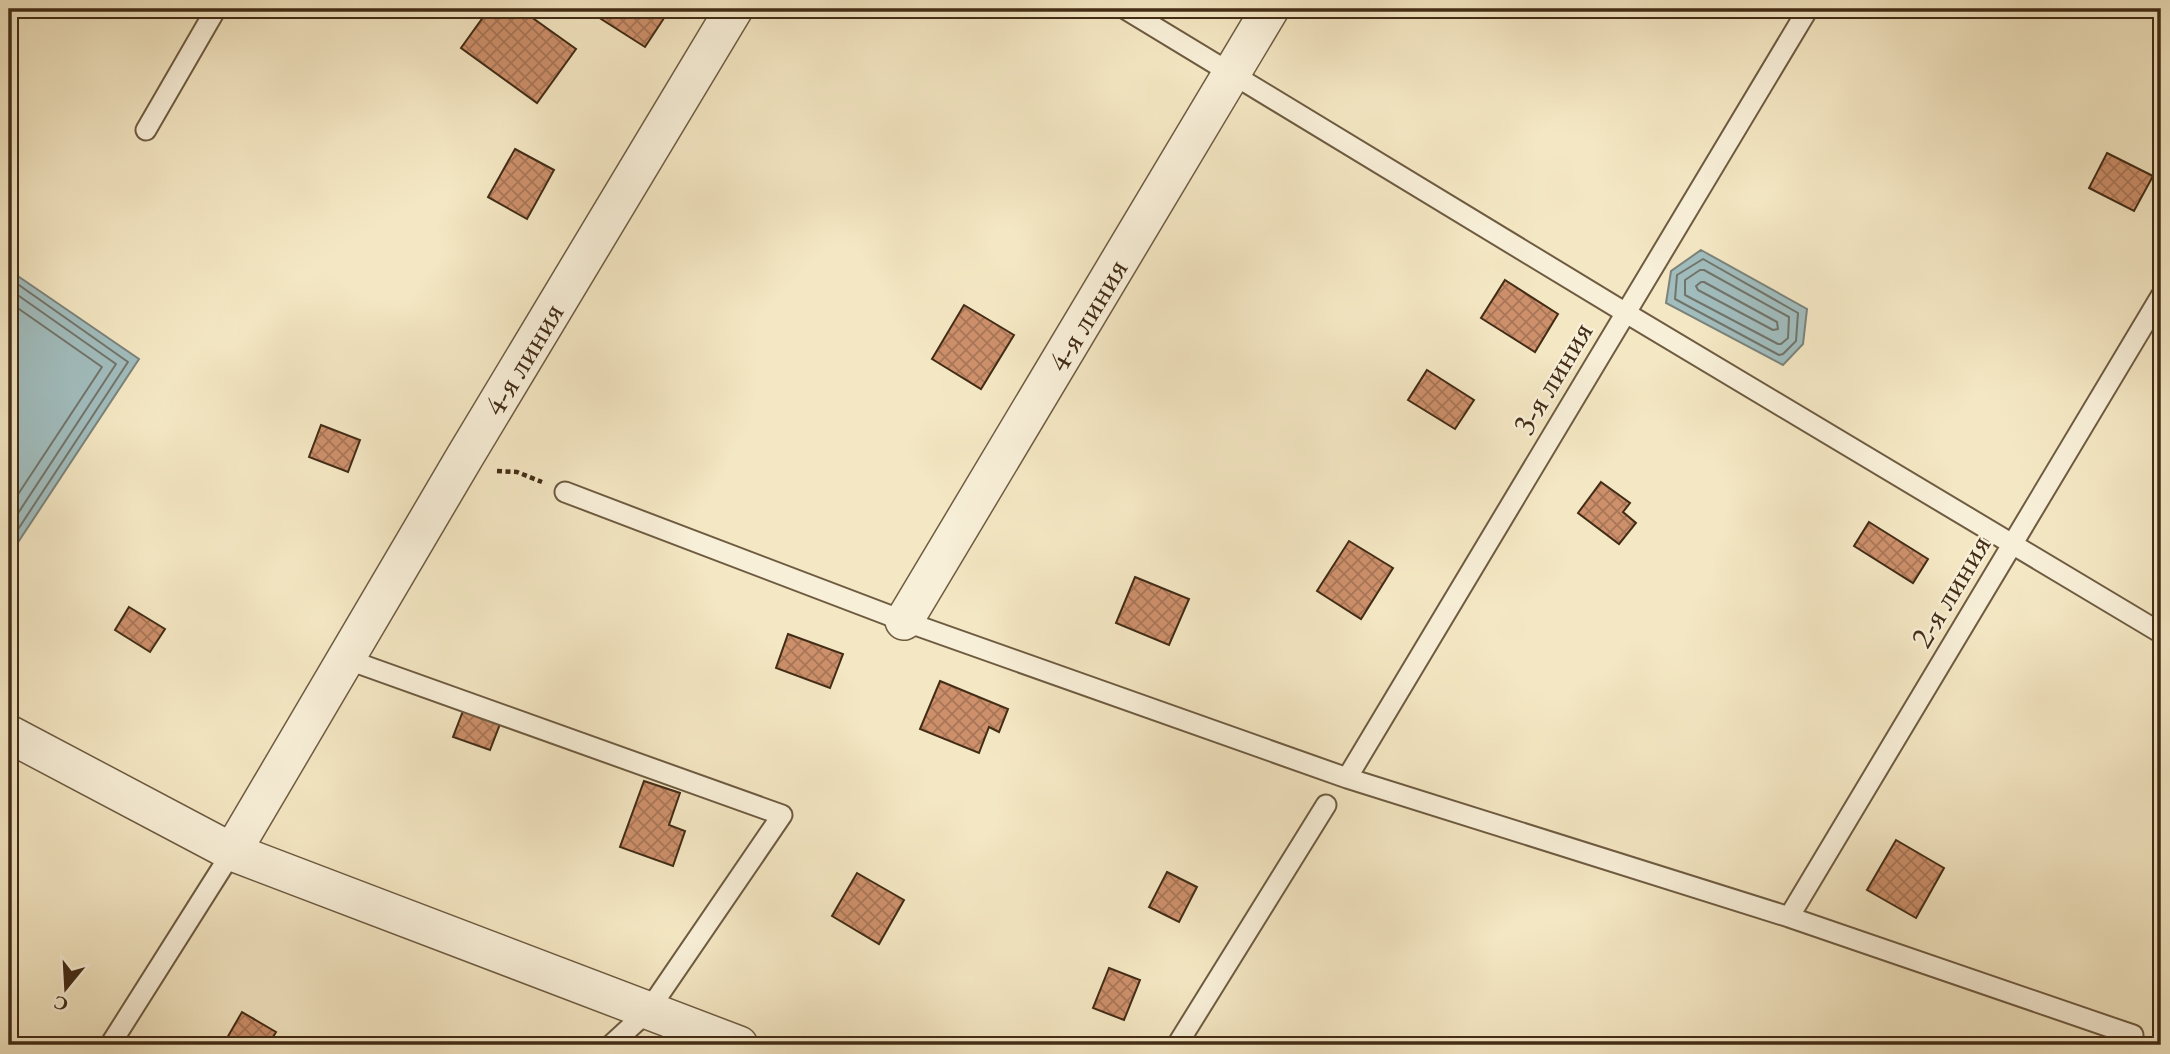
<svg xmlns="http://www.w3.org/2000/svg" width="2170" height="1054" viewBox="0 0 2170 1054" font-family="'EB Garamond',serif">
<defs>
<pattern id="building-cross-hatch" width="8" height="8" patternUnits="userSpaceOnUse" patternTransform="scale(1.75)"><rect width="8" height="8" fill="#cd906b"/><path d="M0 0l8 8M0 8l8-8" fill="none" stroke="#a87657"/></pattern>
</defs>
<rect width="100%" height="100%" fill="#f4e7c3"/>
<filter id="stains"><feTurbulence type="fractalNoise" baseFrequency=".00286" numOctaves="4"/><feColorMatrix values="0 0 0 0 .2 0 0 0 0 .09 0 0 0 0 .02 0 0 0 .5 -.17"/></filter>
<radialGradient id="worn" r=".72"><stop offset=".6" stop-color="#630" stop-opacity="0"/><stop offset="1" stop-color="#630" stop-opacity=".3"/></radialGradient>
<!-- water -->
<path fill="#a1bdbe" stroke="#7b837b" stroke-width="2" d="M 1701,250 L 1807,309 L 1803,344 L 1783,365 L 1666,303 L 1671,271 Z
M 9,270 L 139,359 L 9,556 Z"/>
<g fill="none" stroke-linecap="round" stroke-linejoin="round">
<!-- shore -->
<path stroke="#72746a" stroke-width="2" d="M 1703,259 L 1798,313 L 1796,341 L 1783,354 L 1779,355 L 1675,299 L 1677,275 Z
M 1700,270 L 1704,270 L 1789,317 L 1788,338 L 1781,344 L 1778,344 L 1685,295 L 1685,280 Z
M 9,278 L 128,362 L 9,543
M 1701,282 L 1704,282 L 1777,322 L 1778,329 L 1773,330 L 1698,290 L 1696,286 Z
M 9,289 L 116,364 L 9,527
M 9,302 L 102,367 L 9,508"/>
</g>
<!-- building -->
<path fill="url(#building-cross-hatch)" stroke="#422c16" stroke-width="2" d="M 489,9 L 520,9 L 576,49 L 537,103 L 461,48 Z
M 604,9 L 670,9 L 645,47 L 598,17 Z
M 515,149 L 554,170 L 527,219 L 488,197 Z
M 2107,153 L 2153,176 L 2134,211 L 2089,188 Z
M 1505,280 L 1558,314 L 1535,352 L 1481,318 Z
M 964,305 L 1014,335 L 981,389 L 932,359 Z
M 1427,370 L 1474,400 L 1455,429 L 1408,400 Z
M 321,425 L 360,440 L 348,472 L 309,457 Z
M 1601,482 L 1630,503 L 1623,512 L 1636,523 L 1619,544 L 1578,513 Z
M 1869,522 L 1928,559 L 1913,583 L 1854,546 Z
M 1349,541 L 1393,568 L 1361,619 L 1317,591 Z
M 1135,577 L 1189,599 L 1169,645 L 1116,623 Z
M 129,607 L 165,629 L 150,652 L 115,630 Z
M 788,634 L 843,654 L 830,688 L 776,668 Z
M 940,681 L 1008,709 L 999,732 L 989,727 L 979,753 L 920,729 Z
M 463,711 L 500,724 L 490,750 L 453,737 Z
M 644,781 L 680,793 L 669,825 L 685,831 L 673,866 L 620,847 Z
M 1896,840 L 1944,868 L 1916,918 L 1867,890 Z
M 1167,872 L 1197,887 L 1179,922 L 1149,907 Z
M 857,873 L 904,900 L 879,944 L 832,916 Z
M 1109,968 L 1140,980 L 1124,1020 L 1093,1008 Z
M 242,1012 L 276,1032 L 268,1045 L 223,1045 Z"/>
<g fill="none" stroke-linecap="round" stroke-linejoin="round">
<!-- lane casing -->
<g stroke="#6e5b41" stroke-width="23">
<path id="lane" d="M 1125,9 L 1626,313 L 2161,633
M 146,130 L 216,9
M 565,492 L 904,621 L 1347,778 L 1789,917 L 2133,1035
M 346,659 L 782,815 L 648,1011 L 611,1045
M 1347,778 L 1808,9
M 1789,917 L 2161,296
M 110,1045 L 232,852
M 1177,1045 L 1326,805"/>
</g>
<!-- street casing -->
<g stroke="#6e5b41" stroke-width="40">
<path id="street" d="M 904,621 L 1270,9
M 9,734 L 232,852 L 739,1045
M 232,852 L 464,458 L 734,9"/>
</g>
<!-- path -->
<path stroke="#422c16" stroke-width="4.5" stroke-dasharray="5 3.5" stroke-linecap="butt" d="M 497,471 L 517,472 L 542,482"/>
<!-- lane -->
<use href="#lane" stroke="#f8efd8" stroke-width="19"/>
<!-- street -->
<use href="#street" stroke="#f8efd8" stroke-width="37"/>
</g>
<g text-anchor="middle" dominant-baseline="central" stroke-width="5" stroke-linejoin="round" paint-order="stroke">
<!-- street labels -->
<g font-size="32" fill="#422c16" stroke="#f8efd8">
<text transform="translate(1087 315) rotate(-59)">4-я линия</text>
<text transform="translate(523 359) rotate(-59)">4-я линия</text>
<text transform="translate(1552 378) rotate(-59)">3-я линия</text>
<text transform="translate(1950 591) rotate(-59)">2-я линия</text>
</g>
</g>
<!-- margin -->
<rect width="2170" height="1054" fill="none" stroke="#f4e7c3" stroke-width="35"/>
<rect x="10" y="10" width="2149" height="1033" fill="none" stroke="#422c16" stroke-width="3.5"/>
<rect x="18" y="18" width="2135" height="1019" fill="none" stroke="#422c16" stroke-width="2"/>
<!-- north arrow -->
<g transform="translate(66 988) rotate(198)" stroke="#f8efd8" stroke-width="5" paint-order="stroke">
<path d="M0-5L12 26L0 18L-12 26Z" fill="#422c16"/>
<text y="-10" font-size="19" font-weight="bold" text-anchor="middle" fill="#422c16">С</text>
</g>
<rect width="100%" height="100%" filter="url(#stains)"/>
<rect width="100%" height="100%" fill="url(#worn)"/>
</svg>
